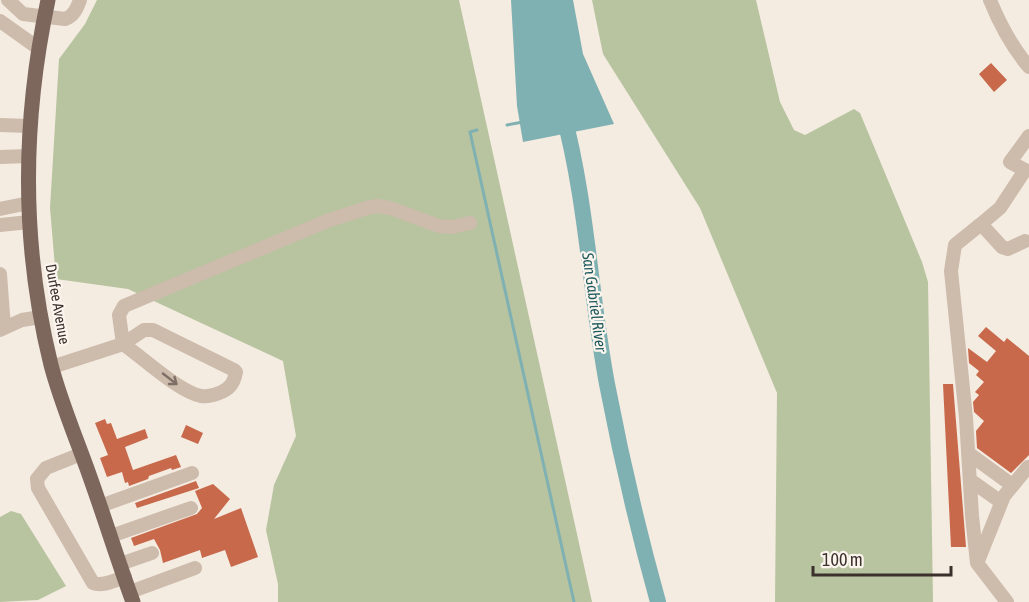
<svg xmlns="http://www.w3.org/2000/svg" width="1029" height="602" viewBox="0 0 1029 602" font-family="'Asap Condensed',sans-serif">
<rect width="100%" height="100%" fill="#f4ebe1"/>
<!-- green -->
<path fill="#b8c4a0" d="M 97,0 L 459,0 L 592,602 L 278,602 L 278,584 L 266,530 L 274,485 L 296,436 L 283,361 L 128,289 L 56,279 L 50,208 L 59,59 L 85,24 Z
M 592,0 L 756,0 L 780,102 L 794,130 L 805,135 L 854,109 L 860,113 L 922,262 L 928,282 L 933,602 L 775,602 L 777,393 L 700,208 L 603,54 Z
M 11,511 L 21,514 L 66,586 L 38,600 L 0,602 L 0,517 Z"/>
<!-- water -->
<path fill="#7fb0b2" d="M 511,0 L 573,0 L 583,54 L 614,124 L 523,142 L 517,106 Z"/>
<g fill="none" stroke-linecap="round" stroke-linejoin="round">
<!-- stream -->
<path stroke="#7fb0b2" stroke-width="3" d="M 507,125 L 523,122
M 477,130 L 470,132 L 574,602"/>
<!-- river -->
<path stroke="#7fb0b2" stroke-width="16" d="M 563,113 C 587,202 590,294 607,384 C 621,457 638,530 658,602"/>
</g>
<!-- building -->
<path fill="#c8694b" d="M 991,63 L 1007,80 L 994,92 L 979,74 Z
M 986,327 L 1004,342 L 1007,338 L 1029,356 L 1029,455 L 1011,473 L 977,448 L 976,431 L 984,421 L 974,412 L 973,402 L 979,395 L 975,392 L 984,382 L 976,375 L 979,371 L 969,363 L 968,348 L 987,362 L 996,351 L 978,336 Z
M 943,384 L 953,384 L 966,547 L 951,547 Z
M 105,419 L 107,424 L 111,423 L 117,439 L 145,429 L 148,438 L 125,447 L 133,470 L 176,455 L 181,467 L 172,470 L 171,468 L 149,476 L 148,479 L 129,486 L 128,482 L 125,483 L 122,472 L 107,477 L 100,458 L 108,455 L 95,423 Z
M 186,425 L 203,433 L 198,444 L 181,437 Z
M 196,481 L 199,488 L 137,508 L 135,503 Z
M 213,484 L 230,499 L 214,519 L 241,508 L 258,557 L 231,567 L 225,550 L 202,558 L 200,550 L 163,563 L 160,550 L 154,539 L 134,546 L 131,538 L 197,514 L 202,508 L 195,491 Z"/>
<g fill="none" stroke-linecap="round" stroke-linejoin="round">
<!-- minor -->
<path stroke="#cdbbac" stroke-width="14" d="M 8,0 L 23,14 L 65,19 C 74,16 77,8 80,0
M 990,0 C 1000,25 1012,47 1029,67
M 0,21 L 38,48
M 0,125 L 29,126
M 0,157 L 28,156
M 0,209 L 29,203
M 981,224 L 955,245 L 951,271 L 966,418 L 972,516 L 977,563 L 1007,602
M 0,225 L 29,222
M 1025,241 L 1008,249 L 1002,247 L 981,224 L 1000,208 L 1025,170 L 1010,162 L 1029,136
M 0,274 L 4,328
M 0,330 L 22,320 L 41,317
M 52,367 L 123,344 L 144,330 L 153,330 L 234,370 L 236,372 C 234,383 230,389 219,393 C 214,395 207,397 201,396 C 179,392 142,357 123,344 L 119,315 L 124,306 L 327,221 L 370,207 L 378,206 L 390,208 L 439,226 L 452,227 L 470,223
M 968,453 L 1012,485
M 81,454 L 46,468 L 37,479 L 38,488 L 93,583 C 103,587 115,580 125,577
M 970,480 L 1001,502
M 100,506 L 192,473
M 111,536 L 191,508
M 978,561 L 1004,496 L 1028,467
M 120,564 L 152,553
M 130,592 L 195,568"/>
<!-- major -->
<path stroke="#7d675c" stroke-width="15" d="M 48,0 C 22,122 21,244 51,365 C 61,403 77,440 90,477 C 105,519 118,561 133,602"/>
</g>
<!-- one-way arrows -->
<defs><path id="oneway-shaft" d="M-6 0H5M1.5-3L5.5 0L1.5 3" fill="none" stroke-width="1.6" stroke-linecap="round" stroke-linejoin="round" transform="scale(1.5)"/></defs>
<use stroke="#7d6f65" href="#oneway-shaft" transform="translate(170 379) rotate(38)"/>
<g text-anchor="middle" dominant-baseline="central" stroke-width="4.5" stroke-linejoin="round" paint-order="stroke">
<!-- street labels -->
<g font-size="15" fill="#3b302b" stroke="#fbf5ee">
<text transform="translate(58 304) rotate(80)">Durfee Avenue</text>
</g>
<!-- water labels -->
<g font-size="16" font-style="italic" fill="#1f5a5e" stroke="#fbf5ee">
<text transform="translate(595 302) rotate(82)">San Gabriel River</text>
</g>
</g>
<!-- scale -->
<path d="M813 566v9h138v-9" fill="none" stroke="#3b302b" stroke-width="3"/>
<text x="822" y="566" font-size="18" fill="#3b302b" stroke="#fbf5ee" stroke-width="4.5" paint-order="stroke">100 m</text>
</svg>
